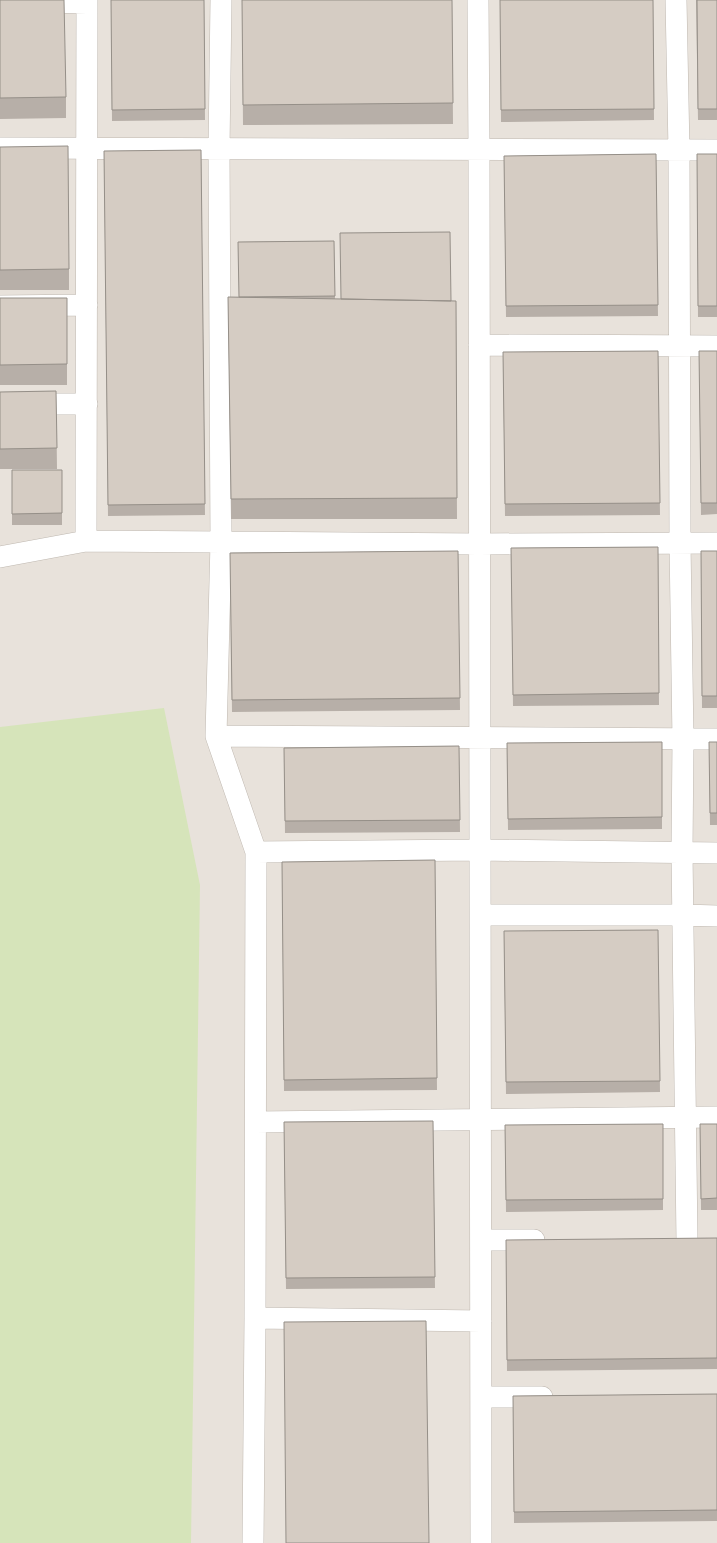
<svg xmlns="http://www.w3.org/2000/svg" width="717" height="1543" viewBox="0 0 717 1543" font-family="'Space Grotesk',sans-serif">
<rect width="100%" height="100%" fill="#f5f1ec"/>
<!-- residential -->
<path fill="#e8e2db" d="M 0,0 L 717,0 L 717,1543 L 0,1543 Z"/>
<!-- green -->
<path fill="#d6e4ba" d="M 164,708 L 200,885 L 191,1543 L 0,1543 L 0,727 Z"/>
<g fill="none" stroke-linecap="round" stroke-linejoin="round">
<!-- minor casing -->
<g stroke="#bfb8b0" stroke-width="22">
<path id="minor" d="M 221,0 L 219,149 L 221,542 L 216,736 L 256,852 L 255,1318 L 253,1543
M 478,0 L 479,150 L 481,1543
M 676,0 L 679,150 L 680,543 L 683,740 L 682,852 L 687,1240
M 0,1 L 87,3
M 0,148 L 717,150
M 0,306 L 87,305
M 479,345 L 717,346
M 0,404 L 87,404
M 86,541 L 87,0
M 0,557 L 86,541 L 479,544 L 717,543
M 216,736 L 717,739
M 256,852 L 480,850 L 717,853
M 480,915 L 683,915 L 717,916
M 256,1122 L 717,1117
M 481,1240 L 534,1240
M 255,1318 L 481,1321
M 481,1397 L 542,1397"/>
</g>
<!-- minor -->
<use href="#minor" stroke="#fff" stroke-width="21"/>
</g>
<!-- wall -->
<path fill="#b7afa8" d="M 0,0 L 66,97 L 66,118 L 0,119 Z
M 111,0 L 204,0 L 205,120 L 112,121 Z
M 242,0 L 452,0 L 453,124 L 243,125 Z
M 500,0 L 653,0 L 654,120 L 501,122 Z
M 696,0 L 717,0 L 717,120 L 698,120 Z
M 0,147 L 69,269 L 69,290 L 0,290 Z
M 201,150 L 205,515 L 108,516 L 104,151 Z
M 656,154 L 658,316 L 506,317 L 504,156 Z
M 697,154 L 717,154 L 717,317 L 698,317 Z
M 334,241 L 335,299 L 456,301 L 457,519 L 231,519 L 228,297 L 239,297 L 238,242 Z
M 0,298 L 67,298 L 67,385 L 0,385 Z
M 658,351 L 660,515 L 505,516 L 503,352 Z
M 699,351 L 717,351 L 717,514 L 701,515 Z
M 56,391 L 57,469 L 0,469 L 0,392 Z
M 12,470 L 62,470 L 62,525 L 12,525 Z
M 658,547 L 659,705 L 513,706 L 511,548 Z
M 458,551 L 460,710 L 232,712 L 230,553 Z
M 701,551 L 717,551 L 717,708 L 702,708 Z
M 662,742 L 662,829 L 508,830 L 507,743 Z
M 709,742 L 717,742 L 717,825 L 710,825 Z
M 459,746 L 460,832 L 285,833 L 284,748 Z
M 435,860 L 437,1090 L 284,1091 L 282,862 Z
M 658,930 L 660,1092 L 506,1094 L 504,931 Z
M 433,1121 L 435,1288 L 286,1289 L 284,1122 Z
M 663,1124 L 663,1210 L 506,1212 L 505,1125 Z
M 700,1124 L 717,1124 L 717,1210 L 701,1210 Z
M 717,1238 L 717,1369 L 507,1371 L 506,1240 Z
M 717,1394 L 717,1521 L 514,1523 L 513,1396 Z"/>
<!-- building -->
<path fill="#d5ccc3" stroke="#958f88" d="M 0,0 L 64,0 L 66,97 L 0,98 Z
M 111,0 L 204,0 L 205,109 L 112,110 Z
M 242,0 L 452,0 L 453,103 L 243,105 Z
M 500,0 L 653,0 L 654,109 L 501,110 Z
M 697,0 L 717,0 L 717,109 L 698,109 Z
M 68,146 L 69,269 L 0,270 L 0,147 Z
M 201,150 L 205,504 L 108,505 L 104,151 Z
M 656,154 L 658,305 L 506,306 L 504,156 Z
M 697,154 L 717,154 L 717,306 L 698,306 Z
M 450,232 L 451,301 L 341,299 L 340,233 Z
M 334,241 L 335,296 L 239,297 L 238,242 Z
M 228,297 L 456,301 L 457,498 L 231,499 Z
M 0,298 L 67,298 L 67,364 L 0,365 Z
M 658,351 L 660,503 L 505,504 L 503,352 Z
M 699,351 L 717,351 L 717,503 L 701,503 Z
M 56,391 L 57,448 L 0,449 L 0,392 Z
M 12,470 L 62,470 L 62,513 L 12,514 Z
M 658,547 L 659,693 L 513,695 L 511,548 Z
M 458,551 L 460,698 L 232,700 L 230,553 Z
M 701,551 L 717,551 L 717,696 L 702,696 Z
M 662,742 L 662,817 L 508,819 L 507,743 Z
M 709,742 L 717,742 L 717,813 L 710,813 Z
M 459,746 L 460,820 L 285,821 L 284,748 Z
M 435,860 L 437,1078 L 284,1080 L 282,862 Z
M 658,930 L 660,1081 L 506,1082 L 504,931 Z
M 433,1121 L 435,1277 L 286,1278 L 284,1122 Z
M 663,1124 L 663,1199 L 506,1200 L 505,1125 Z
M 700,1124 L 717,1124 L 717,1198 L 701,1199 Z
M 717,1238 L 717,1358 L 507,1360 L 506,1240 Z
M 426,1321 L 429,1543 L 286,1543 L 284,1322 Z
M 717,1394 L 717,1510 L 514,1512 L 513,1396 Z"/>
</svg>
